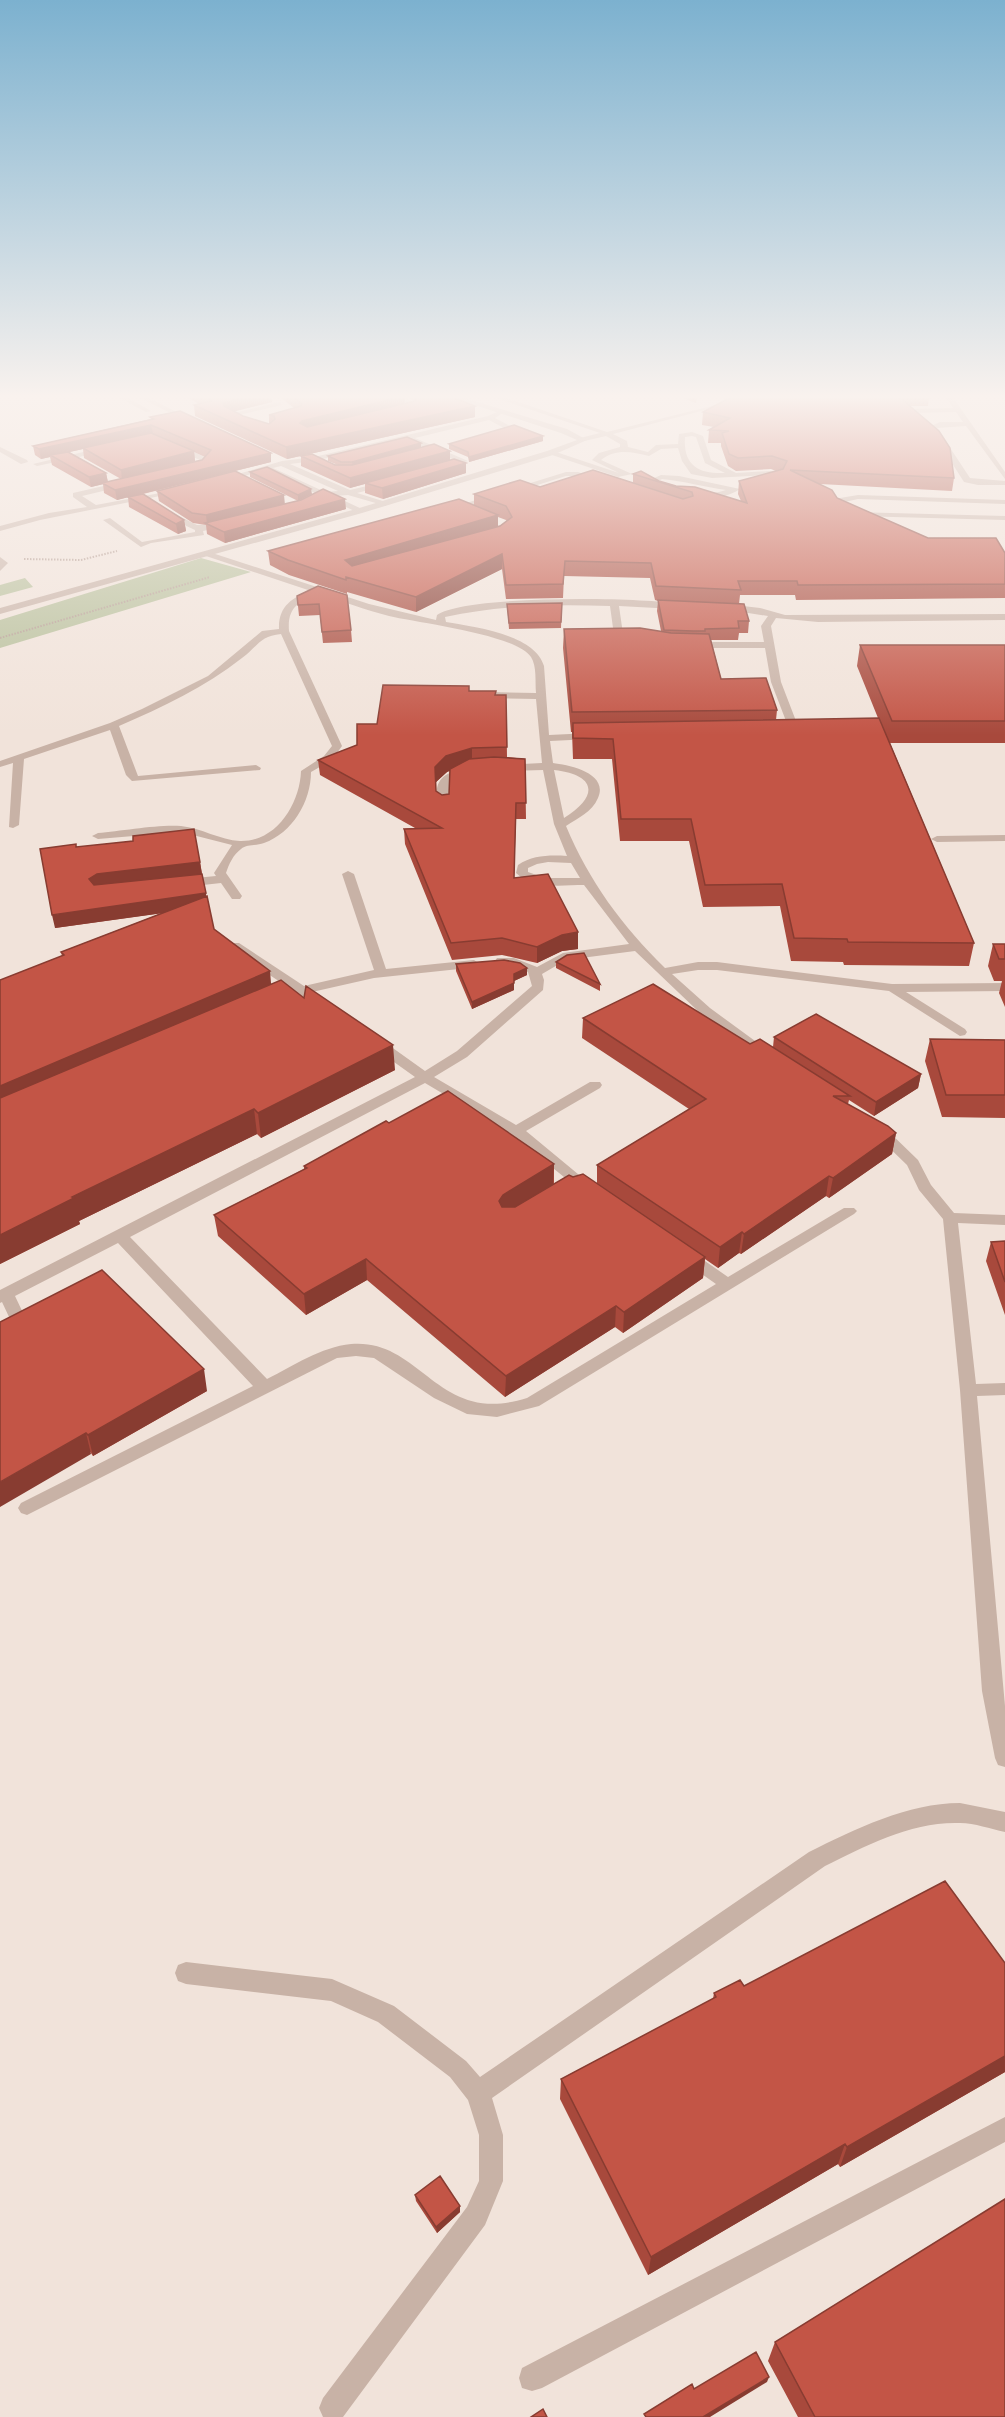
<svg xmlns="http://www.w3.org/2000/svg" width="1005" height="2417" viewBox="0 0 1005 2417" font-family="'PT Sans',sans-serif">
<rect width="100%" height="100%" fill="#f1e3da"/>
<!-- green -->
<path fill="#b7bf9a" d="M 201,558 L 251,572 L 0,648 L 0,620 Z
M 25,578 L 33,587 L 0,596 L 0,585 Z"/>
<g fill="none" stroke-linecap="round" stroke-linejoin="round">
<!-- path -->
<path stroke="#b49c91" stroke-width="2" stroke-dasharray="1.5 1.5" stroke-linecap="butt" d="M 24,559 L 81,560 L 117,551
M 0,638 L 210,577"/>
<!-- lane -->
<path fill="#c8b2a6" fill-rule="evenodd" d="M 116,396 L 125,396 L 151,411 L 146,412 Z
M 136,396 L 145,396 L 194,421 L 189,422 Z
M 391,396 L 401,396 L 412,401 L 416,408 L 399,414 L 399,412 L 409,407 L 407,403 Z
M 490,396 L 501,396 L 607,432 L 732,401 L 732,403 L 613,434 L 627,441 L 628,447 L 648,452 L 656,445 L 678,444 L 679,434 L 692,432 L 703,436 L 711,460 L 736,473 L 770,471 L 784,475 L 774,481 L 770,479 L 773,476 L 770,475 L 712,478 L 691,474 L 682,461 L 678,448 L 661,449 L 649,456 C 632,452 616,448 601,460 L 632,474 L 618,477 L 546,453 L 553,451 L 619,473 L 592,460 L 599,453 L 620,447 L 620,444 L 606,436 L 580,442 L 580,438 L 600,433 ZM 692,436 L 696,437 L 705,463 L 725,473 C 699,474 683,466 685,437 Z
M 945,396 L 952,396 L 1005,472 L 1005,479 L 966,426 L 937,428 L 970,478 L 1005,481 L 1005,485 L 978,485 L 964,482 L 929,427 L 940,422 L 963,422 L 956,412 L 907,413 L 904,411 L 907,409 L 953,408 Z
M 280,402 L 282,405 L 235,416 L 240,420 L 237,422 L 226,415 Z
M 499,411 L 504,412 L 495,418 L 512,427 L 512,429 L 489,436 L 489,432 L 504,428 L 489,420 L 415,438 L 468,461 L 443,470 L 439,468 L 457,461 L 407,440 L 314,461 L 290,464 L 350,490 L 388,481 L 388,485 L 357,493 L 386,502 L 386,506 L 348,495 L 334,496 L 362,509 L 362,513 L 359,513 L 324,497 L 312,500 L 312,496 L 317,494 L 270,472 L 270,469 L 222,482 L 218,480 L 282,461 L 314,457 L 488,416 ZM 281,466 L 338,491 L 325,492 L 273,468 Z
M 173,444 L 179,444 L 210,460 L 207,465 L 188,469 L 188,465 L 202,461 L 173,448 Z
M 104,447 L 107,451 L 37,466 L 33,464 Z
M 566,472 L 578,472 L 601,480 L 597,482 L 577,476 L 566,476 L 454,511 L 447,509 Z
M 661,475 L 679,476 L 740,489 C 715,506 667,500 643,483 ZM 662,479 C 684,481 704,487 726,490 C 701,498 677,492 654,483 Z
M 121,482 L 124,482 L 124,486 L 82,496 L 96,505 L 176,490 L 180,492 L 40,520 L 0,531 L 0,526 L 49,513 L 87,507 L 73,497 L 73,493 Z
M 858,495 L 1005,500 L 1005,504 L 858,499 L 840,503 L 851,511 L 847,513 L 832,505 L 834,499 Z
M 165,512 L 171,512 L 197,525 L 226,523 L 230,525 L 203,531 L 204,535 L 151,543 L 141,547 L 103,520 L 110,518 L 142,542 L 195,532 L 195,530 L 165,516 Z
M 853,512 L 1005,516 L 1005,520 L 856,516 L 853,516 Z
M 206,551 L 369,604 L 436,620 L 437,615 C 465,595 640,597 678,604 L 678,608 L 675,609 L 619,606 L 623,634 L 633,641 L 628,644 L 614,635 L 610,606 C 554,604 500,605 445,617 L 446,622 C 474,627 535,634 544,666 L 549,735 L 591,733 L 596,736 L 591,739 L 550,741 L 553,763 C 569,765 609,773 598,798 C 592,812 578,818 566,826 C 589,881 622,926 665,968 L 698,962 L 717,962 L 892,984 L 1005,983 L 1005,991 L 906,992 L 965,1029 L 967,1032 L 965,1035 L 960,1036 L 889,991 L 717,970 L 698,970 L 672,974 L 710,1008 L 770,1052 L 772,1055 L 770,1058 L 765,1059 L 731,1037 L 700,1013 L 635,951 L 566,960 L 542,974 L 544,980 L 543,990 L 467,1057 L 434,1077 L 516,1125 L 590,1082 L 600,1082 L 602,1085 L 600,1088 L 526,1131 L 590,1184 L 592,1187 L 590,1190 L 580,1190 L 511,1134 L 425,1083 L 130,1237 L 267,1379 C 293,1366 321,1347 351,1344 C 422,1338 437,1427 527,1398 L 716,1284 L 682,1260 L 679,1256 L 682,1252 L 692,1252 L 728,1277 L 844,1208 L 854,1208 L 857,1211 L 854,1214 L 539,1406 L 497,1417 L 467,1414 L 434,1398 L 374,1358 L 356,1356 L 337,1358 L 27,1515 L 21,1513 L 18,1508 L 21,1503 L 253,1386 L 118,1243 L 15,1296 L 24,1315 L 22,1319 L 10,1319 L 2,1302 L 0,1303 L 0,1290 L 415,1077 L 373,1047 L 371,1044 L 373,1041 L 383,1041 L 425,1071 L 457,1051 L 532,986 L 528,972 L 517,966 L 497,964 L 495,961 L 497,958 L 514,958 L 537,967 L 563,953 L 629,944 L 584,885 C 562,885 533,890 516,873 L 518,865 C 533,855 550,855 567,856 L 554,824 L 543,770 L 504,771 L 499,768 L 504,765 L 542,763 L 536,699 L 487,698 L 482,695 L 487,692 L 536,693 C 535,682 537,666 531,657 C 515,634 418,623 389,616 C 365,610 342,601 318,593 C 299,602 287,607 289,631 L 342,746 L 332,760 L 311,772 C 311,802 292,833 264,843 C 256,846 247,844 241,849 C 233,855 229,864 226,873 L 242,896 L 240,899 L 232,899 L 221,883 L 185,887 L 179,883 L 185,879 L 216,876 L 214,873 L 232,845 L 181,832 L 98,839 L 92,836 L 98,833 C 121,831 160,824 181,826 C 201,828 220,840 240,841 C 277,842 300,803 301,771 L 324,756 L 332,746 L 281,634 C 260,636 258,646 242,658 C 205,687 163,707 119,726 L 138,776 L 256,765 L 261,768 L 260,770 L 132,781 L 126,775 L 110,730 L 24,759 L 19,825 L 13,828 L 9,827 L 13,763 L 0,767 L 0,761 L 110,723 L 142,709 L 208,676 L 262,631 L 279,629 C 278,607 292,597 311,591 L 203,555 L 202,553 ZM 554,770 C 597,775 599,796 564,818 ZM 548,862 L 571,863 L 580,878 L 545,878 L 528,872 L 528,868 L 537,864 Z
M 0,557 L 8,563 L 0,571 Z
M 726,604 L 760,608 L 785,615 L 1005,614 L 1005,620 L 818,622 L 776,618 L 771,626 L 781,682 L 801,734 L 796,737 L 791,734 L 771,682 L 765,648 L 691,648 L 686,645 L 691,642 L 764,642 L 761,626 L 768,616 L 723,609 L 722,607 Z
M 469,768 L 473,769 L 473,773 L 457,776 L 450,781 L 449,806 L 444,809 L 440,808 C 430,781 444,771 469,768 Z
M 1005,835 L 1005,841 L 937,842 L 931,839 L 937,836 Z
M 348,871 L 354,874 L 386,969 L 474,960 L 480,964 L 478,967 L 374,978 L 312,992 L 312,997 L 301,996 L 283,1003 L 273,1003 L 272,1000 L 273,997 L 292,990 L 231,949 L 229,946 L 231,943 L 239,943 L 304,986 L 374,970 L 342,874 Z
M 880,1127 L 885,1128 L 918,1160 L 931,1185 L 954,1213 L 1005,1215 L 1005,1225 L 958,1223 L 976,1384 L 1005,1383 L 1005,1395 L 977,1396 L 1005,1706 L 1005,1767 L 998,1765 L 995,1758 L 982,1691 L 960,1390 L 943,1219 L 919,1190 L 907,1165 L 875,1134 L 873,1131 Z
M 960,1803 L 1005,1812 L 1005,1832 C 990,1829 975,1823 960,1823 C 913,1821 865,1846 825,1866 L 492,2098 L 503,2135 L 503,2181 L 485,2225 L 343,2417 L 323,2417 L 319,2408 L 323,2398 L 467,2207 L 479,2181 L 479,2135 L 468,2100 L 450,2077 L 378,2022 L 331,2001 L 186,1984 L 178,1981 L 175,1973 L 178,1965 L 186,1962 L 332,1979 L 394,2006 L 466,2061 L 480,2077 L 809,1852 C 855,1829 908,1803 960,1803 Z
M 1005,2117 L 1005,2142 L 542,2388 L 532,2391 L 522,2388 L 519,2378 L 522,2368 Z"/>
<!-- street -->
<path fill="#c8b2a6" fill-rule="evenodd" d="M 447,396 L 458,396 L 567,429 L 587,440 L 553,455 L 362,513 L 0,614 L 0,608 L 356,509 L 547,451 L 577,440 L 561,433 Z
M 0,447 L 27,460 L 28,462 L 21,464 L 0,452 Z"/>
</g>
<!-- wall -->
<path fill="#a8493c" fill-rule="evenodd" d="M 186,396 L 271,396 L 272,402 L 234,411 L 243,416 L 269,424 L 269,415 L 294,408 L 279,396 L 405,396 L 405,404 L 414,401 L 407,396 L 449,396 L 475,406 L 475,417 L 287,459 L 195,416 L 194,405 L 199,404 Z
M 678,396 L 697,396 L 696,403 Z
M 733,396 L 929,396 L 928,406 L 909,406 L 954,478 L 952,491 L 820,484 L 837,498 L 928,538 L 1005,553 L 1005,598 L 796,600 L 795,595 L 740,595 L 739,604 L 749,621 L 748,633 L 739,633 L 738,640 L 711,640 L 721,679 L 777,710 L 776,720 L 878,718 L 857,666 L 860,645 L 1005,645 L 1005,743 L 890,743 L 974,943 L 969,966 L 844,965 L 843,962 L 791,961 L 780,906 L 703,907 L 689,841 L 620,841 L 612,759 L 573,759 L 572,732 L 571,732 L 563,648 L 564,629 L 661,631 L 657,611 L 658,601 L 655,600 L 650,578 L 564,576 L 563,598 L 506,599 L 502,569 L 416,612 L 347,592 L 347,594 L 289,575 L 270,565 L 268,551 L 474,505 L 474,494 L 540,487 L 633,483 L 633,474 L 676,486 L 741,501 L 738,494 L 739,481 L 776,471 L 771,469 L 736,471 L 728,466 L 721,446 L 721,443 L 708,443 L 709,430 L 714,427 L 702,425 L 703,412 ZM 498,517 L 506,520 L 507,521 L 498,527 Z
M 150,417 L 271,462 L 135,496 L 184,520 L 186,531 L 178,534 L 129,507 L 128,497 L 117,500 L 104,493 L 103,484 L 91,487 L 52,465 L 50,457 L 41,459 L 35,455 L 33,446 L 151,419 ZM 83,449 L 84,458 L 121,479 L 108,482 L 106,473 L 69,452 ZM 194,452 L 205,457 L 202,460 L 195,461 Z
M 543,441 L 469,462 L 468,457 L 449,449 L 449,444 Z
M 421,443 L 421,447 L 450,460 L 466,473 L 383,499 L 365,493 L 365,484 L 350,488 L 301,466 L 301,456 L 338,465 L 328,461 L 328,456 Z
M 250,472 L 312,494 L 298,501 L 250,477 Z
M 157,491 L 284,504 L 346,509 L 225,543 L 207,534 L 206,525 L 193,523 L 159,501 Z
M 318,586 L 351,630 L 352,642 L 323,643 L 320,615 L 299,616 L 297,596 Z
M 562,603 L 561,628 L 509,629 L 507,604 Z
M 469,691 L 496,695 L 506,695 L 507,757 L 525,759 L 526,819 L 516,819 L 514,878 L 578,949 L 562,951 L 537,963 L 502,955 L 452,960 L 405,844 L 404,829 L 415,828 L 320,775 L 318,760 L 357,745 L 377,724 ZM 450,770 L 449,794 L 442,795 L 436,791 L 436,782 L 447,772 Z
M 76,847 L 200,862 L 206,896 L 214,929 L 271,984 L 395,1070 L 261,1138 L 257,1134 L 79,1221 L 80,1224 L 0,1264 L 0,980 L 62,956 L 61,952 L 162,913 L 55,928 Z
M 993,944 L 1005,944 L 1005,1007 L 999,993 L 1002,981 L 994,981 L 988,966 Z
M 556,962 L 600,984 L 600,991 L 556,968 Z
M 456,964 L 527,968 L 527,975 L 514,981 L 514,990 L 472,1009 L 456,971 Z
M 583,1018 L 773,1047 L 774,1037 L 921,1074 L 918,1088 L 874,1116 L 849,1100 L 848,1104 L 896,1133 L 892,1154 L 829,1198 L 826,1196 L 741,1254 L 739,1253 L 718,1268 L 705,1259 L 703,1278 L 623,1333 L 615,1327 L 505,1397 L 367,1280 L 306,1315 L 218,1236 L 214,1215 L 304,1169 L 304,1166 L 389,1123 L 554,1164 L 554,1184 L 573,1177 L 597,1183 L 597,1165 L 689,1109 L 582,1038 Z
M 930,1039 L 1005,1040 L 1005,1118 L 942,1117 L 925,1061 Z
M 1005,1241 L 1005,1315 L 986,1261 L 991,1242 Z
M 0,1322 L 207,1391 L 93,1456 Z
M 1005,1963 L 1005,2072 L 840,2167 L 838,2164 L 648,2275 L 560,2099 L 561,2079 L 713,1999 L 714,1993 L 744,1986 Z
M 415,2195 L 460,2206 L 460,2212 L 437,2233 L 416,2201 Z
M 775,2342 L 1005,2417 L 798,2417 L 768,2361 Z"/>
<!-- shaded-wall -->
<path fill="#883c31" d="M 249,396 L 271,396 L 272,402 L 224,414 L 223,403 Z
M 405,396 L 405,407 L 302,432 L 300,423 L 302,421 Z
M 475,406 L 475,417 L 287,459 L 286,447 Z
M 151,425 L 153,434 L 83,448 L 83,449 L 52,456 L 50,455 L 50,457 L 41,459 L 39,449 Z
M 543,436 L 543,441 L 469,462 L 469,457 Z
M 421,443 L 421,448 L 353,467 L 352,462 Z
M 194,451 L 195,461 L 122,480 L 121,470 Z
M 450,451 L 450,460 L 350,488 L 350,478 Z
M 271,453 L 271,462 L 117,500 L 115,490 Z
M 466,463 L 466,473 L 383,499 L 382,488 Z
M 106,473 L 108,483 L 91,487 L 89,477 Z
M 311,489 L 312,494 L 298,501 L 298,495 Z
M 284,495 L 285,505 L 207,524 L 206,515 Z
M 345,499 L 346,509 L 225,543 L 224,532 Z
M 498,515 L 498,528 L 346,574 L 345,560 Z
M 184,520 L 186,531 L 178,534 L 176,524 Z
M 502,554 L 502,569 L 416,612 L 416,597 Z
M 472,748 L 472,763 L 447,772 L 436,782 L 435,767 L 446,756 Z
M 200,862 L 202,875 L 92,893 L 89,879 L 97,874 Z
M 206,893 L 207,907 L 55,928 L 52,915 Z
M 578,932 L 578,949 L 562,951 L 537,963 L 537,947 L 562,935 Z
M 527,968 L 527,975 L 514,981 L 514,974 Z
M 270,971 L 272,995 L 0,1114 L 0,1086 Z
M 514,983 L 514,990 L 472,1009 L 472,1002 Z
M 393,1045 L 395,1070 L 261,1138 L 258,1113 Z
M 921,1074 L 918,1088 L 874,1116 L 876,1102 Z
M 254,1109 L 257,1134 L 79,1221 L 80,1224 L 0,1264 L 0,1235 L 72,1197 Z
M 896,1133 L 892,1154 L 829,1198 L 833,1178 Z
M 554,1164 L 553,1185 L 499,1222 L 499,1201 L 503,1195 Z
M 829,1176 L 826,1196 L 741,1254 L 744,1234 Z
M 742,1232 L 739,1253 L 718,1268 L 720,1247 Z
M 705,1257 L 703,1278 L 623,1333 L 624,1312 Z
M 366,1259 L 367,1280 L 306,1315 L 304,1294 Z
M 616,1306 L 615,1327 L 505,1397 L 506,1376 Z
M 204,1369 L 207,1391 L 93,1456 L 88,1435 Z
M 86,1433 L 91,1454 L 0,1507 L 0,1482 Z
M 1005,2056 L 1005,2072 L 840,2167 L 847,2147 Z
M 845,2144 L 838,2164 L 648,2275 L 651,2257 Z
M 460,2206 L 460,2212 L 437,2233 L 436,2227 Z
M 769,2377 L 767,2382 L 710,2417 L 703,2417 Z"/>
<!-- building -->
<path fill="#c35546" stroke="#883c31" stroke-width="1.5" d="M 204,396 L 249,396 L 223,403 L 224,406 L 243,416 L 269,424 L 275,419 L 274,416 L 269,415 L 301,406 L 302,404 L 293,396 L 405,396 L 302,421 L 300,423 L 307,427 L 415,401 L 417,398 L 416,396 L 449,396 L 475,406 L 286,447 L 194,405 L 212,401 Z
M 733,396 L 898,396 L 939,431 L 950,448 L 954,478 L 790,470 L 832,490 L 837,498 L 928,538 L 996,538 L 1005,553 L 1005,584 L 798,585 L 797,581 L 738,581 L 741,590 L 656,586 L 651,563 L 565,561 L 563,584 L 506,585 L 502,554 L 416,597 L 346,577 L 346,580 L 288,560 L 268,551 L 459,499 L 498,515 L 345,560 L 352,566 L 500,526 L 512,517 L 506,506 L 474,494 L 520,480 L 540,487 L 593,470 L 683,499 L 693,496 L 692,492 L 633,474 L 641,471 L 659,481 L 676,486 L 695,487 L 747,503 L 739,481 L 783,469 L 787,461 L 772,456 L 738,458 L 729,454 L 722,433 L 729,431 L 709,430 L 730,418 L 703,412 Z
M 180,411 L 271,453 L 115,490 L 102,483 L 202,460 L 211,450 L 151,425 L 39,449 L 33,446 L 154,419 L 150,417 Z
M 514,425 L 543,436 L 469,457 L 468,452 L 449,444 Z
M 151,433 L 194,451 L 121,470 L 83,448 Z
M 407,437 L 421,443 L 352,462 L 341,462 L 328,456 Z
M 434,444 L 450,451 L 350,478 L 301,456 L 312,454 L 335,465 L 352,465 Z
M 68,452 L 106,473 L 89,477 L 50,455 Z
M 454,459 L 466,463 L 382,488 L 365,483 Z
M 267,467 L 311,489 L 298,495 L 250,472 Z
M 235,471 L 284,495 L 206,515 L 192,513 L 157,491 Z
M 323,489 L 345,499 L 224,532 L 205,523 L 301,500 Z
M 143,494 L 184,520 L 176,524 L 128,497 Z
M 318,586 L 347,595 L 351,630 L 322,632 L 319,604 L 298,605 L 297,596 Z
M 658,600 L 744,604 L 749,621 L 738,621 L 739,628 L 705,629 L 705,631 L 693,631 L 664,630 Z
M 562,603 L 561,622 L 509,623 L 507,604 Z
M 640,628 L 671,633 L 709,634 L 721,679 L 766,678 L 777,710 L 572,712 L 564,629 Z
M 860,645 L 1005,645 L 1005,721 L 892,721 Z
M 383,685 L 469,686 L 469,691 L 496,691 L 495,695 L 506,695 L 507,747 L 472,748 L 446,756 L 435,767 L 436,791 L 442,795 L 449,794 L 450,769 L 469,759 L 494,757 L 525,759 L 526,803 L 516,803 L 514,878 L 548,874 L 578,932 L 562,935 L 537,947 L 502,938 L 451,943 L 404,829 L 442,828 L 318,760 L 357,745 L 357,724 L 377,724 Z
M 879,718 L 974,943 L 848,942 L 847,939 L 794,938 L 782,884 L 705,885 L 691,819 L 621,819 L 613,739 L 573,738 L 573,723 Z
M 194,829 L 200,862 L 97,874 L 89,879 L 94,885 L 202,874 L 206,893 L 52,915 L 40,849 L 76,844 L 76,847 L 133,841 L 133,836 Z
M 207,896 L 214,929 L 270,971 L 0,1086 L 0,980 L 64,955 L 61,952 Z
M 993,944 L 1005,944 L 1005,959 L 999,959 Z
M 584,953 L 600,984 L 556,962 L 567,955 Z
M 504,960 L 520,963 L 527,968 L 514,974 L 514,983 L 472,1002 L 456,964 Z
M 281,980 L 304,998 L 306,986 L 393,1045 L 258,1113 L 254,1109 L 72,1197 L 74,1198 L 0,1235 L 0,1098 Z
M 653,984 L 750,1044 L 760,1039 L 850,1096 L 833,1096 L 888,1126 L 896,1133 L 833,1178 L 829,1176 L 744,1234 L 742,1232 L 720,1247 L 597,1165 L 706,1099 L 583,1018 Z
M 816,1014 L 921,1074 L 876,1102 L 774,1037 Z
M 930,1039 L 1005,1040 L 1005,1095 L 946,1095 Z
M 448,1091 L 554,1164 L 503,1195 L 499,1201 L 502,1207 L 515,1207 L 569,1175 L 573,1177 L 583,1174 L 705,1257 L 624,1312 L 616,1306 L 506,1376 L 366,1259 L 304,1294 L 214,1215 L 307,1168 L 304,1166 L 386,1121 L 389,1123 Z
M 1005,1241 L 1005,1282 L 991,1242 Z
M 102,1270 L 204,1369 L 88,1435 L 86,1433 L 0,1482 L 0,1322 Z
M 945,1881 L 1005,1963 L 1005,2056 L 847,2147 L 845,2144 L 651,2257 L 561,2079 L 716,1997 L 714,1993 L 740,1980 L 744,1986 Z
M 440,2176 L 460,2206 L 436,2227 L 415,2195 Z
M 1005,2199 L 1005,2417 L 815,2417 L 775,2342 Z
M 756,2352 L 769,2377 L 703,2417 L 646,2417 L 644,2414 L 692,2384 L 694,2389 Z
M 543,2409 L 547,2417 L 531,2417 Z"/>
<!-- sky -->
<linearGradient id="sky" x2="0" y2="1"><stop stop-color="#7cb1cf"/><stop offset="0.54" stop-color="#f9f2ee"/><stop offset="1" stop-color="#f9f2ee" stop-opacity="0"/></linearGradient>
<rect width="1005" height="735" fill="url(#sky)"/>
</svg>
